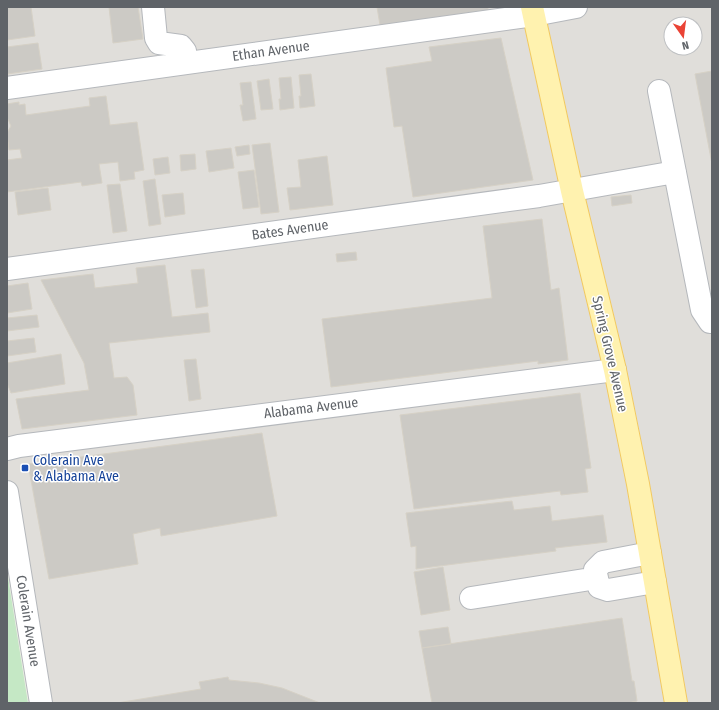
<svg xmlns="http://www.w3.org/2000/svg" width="719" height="710" viewBox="0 0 719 710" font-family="'Fira Sans Condensed',sans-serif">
<rect width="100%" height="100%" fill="#f1efe8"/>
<!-- industrial -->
<path fill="#e0deda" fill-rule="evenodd" d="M 7,7 L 712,7 L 712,703 L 41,703 L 7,492 ZM 671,24 L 695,24 L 695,48 L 671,48 Z"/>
<!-- green -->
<path fill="#c5e8c5" d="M 7,571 L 28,703 L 7,703 Z"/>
<!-- building -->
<path fill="#cccac5" stroke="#d6d1c6" d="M 7,7 L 31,7 L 35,36 L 7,40 Z
M 109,7 L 138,7 L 143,39 L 113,43 Z
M 377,7 L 488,7 L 488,10 L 380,25 Z
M 501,38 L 533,180 L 413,197 L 402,126 L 394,127 L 386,68 L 432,61 L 429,47 Z
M 38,43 L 42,69 L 7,74 L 7,47 Z
M 712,71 L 712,164 L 695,74 Z
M 311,74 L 315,106 L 300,108 L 299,96 L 301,96 L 299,75 Z
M 291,77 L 294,108 L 280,110 L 279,99 L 281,99 L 279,78 Z
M 269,79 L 273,109 L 261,110 L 257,81 Z
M 251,82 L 256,119 L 243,121 L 240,105 L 243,105 L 240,83 Z
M 106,96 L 110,125 L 137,122 L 144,170 L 134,172 L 135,179 L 120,181 L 118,162 L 99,164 L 102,183 L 82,186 L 81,182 L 7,192 L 7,160 L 22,158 L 20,149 L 9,150 L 7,133 L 11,126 L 7,117 L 7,104 L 19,102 L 19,105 L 25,104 L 26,115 L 90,106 L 89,98 Z
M 270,143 L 279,212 L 261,214 L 252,145 Z
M 249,145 L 250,154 L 237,156 L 235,147 Z
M 231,148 L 234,168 L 209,172 L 206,151 Z
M 195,154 L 196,169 L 181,171 L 180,155 Z
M 327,156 L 333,205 L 290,210 L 287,188 L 301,187 L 298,160 Z
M 168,157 L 170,173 L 155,175 L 153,159 Z
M 254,170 L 259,207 L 243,209 L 238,172 Z
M 155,179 L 161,224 L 149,226 L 143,181 Z
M 120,184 L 127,231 L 113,233 L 107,185 Z
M 48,188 L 51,210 L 18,215 L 15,192 Z
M 183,193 L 185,214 L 165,217 L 162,195 Z
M 631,195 L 632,203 L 612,206 L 611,197 Z
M 542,219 L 551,290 L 559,288 L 568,360 L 538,364 L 538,361 L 331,387 L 322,319 L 492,298 L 483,226 Z
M 356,252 L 357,260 L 337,262 L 336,254 Z
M 165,265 L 172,317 L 208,313 L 210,332 L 109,343 L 114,378 L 127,377 L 133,385 L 137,415 L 22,429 L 16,399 L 89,390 L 84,363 L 41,280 L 93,274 L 95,288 L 138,283 L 136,268 Z
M 204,269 L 208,306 L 196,308 L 191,270 Z
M 28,283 L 32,309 L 7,313 L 7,286 Z
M 37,315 L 39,327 L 7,331 L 7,318 Z
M 34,338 L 36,352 L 7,356 L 7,341 Z
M 61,354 L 65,384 L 11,393 L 7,383 L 7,363 Z
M 196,359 L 201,399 L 189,401 L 184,360 Z
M 580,393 L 591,468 L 585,469 L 588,492 L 561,495 L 560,491 L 414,509 L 400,415 Z
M 262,433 L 277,516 L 161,536 L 160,528 L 133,534 L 138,564 L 49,579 L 28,464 Z
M 512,501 L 514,510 L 550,506 L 552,521 L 603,515 L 607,542 L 555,548 L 556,551 L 416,569 L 416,546 L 411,547 L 406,513 Z
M 443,567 L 450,610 L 421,615 L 414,572 Z
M 622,618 L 632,681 L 634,681 L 637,701 L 627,703 L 432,703 L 422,648 Z
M 448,627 L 451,644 L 422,648 L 419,631 Z
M 228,677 L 229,680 L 259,683 L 282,688 L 320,703 L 117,703 L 201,689 L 199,682 Z"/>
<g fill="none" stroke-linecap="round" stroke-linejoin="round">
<!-- minor casing -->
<g stroke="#b5b8bc" stroke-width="24">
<path id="minor" d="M 153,7 L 156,38 L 159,43 L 181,46 L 185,51 L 187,63
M 7,88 L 534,15 L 576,7
M 659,91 L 702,310 L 710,322 L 712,322
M 7,269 L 539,196 L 675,172
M 7,449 L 19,446 L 615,370
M 7,492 L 41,703
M 650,553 L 603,562 L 595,570 L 599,587 L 608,590 L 655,582
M 471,598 L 597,578"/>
</g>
<!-- major casing -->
<g stroke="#f2c960" stroke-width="24">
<path id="major" d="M 532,7 L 572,191 L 615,370 L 638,484 L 676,703"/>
</g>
<!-- minor -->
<use href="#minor" stroke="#fff" stroke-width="22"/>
<!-- major -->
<use href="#major" stroke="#fff2af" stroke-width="22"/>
</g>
<!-- markers -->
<rect fill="#1a4fb4" stroke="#fff" stroke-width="1.5" x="21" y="464" width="8" height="8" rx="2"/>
<g text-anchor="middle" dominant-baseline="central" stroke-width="3" stroke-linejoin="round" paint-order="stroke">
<!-- street labels -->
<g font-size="14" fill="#5f6368" stroke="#fff">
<text transform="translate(271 51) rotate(-8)">Ethan Avenue</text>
<text transform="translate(290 230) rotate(-8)">Bates Avenue</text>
<text transform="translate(610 354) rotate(77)">Spring Grove Avenue</text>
<text transform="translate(311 408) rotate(-7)">Alabama Avenue</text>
<text transform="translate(28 621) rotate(81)">Colerain Avenue</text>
</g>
<!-- transit labels -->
<g font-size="14" fill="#164399" stroke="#fff" text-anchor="start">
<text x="33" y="460">Colerain Ave<tspan x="33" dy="16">&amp; Alabama Ave</tspan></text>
</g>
</g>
<!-- border -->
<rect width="719" height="710" fill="none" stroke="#5f6368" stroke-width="16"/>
<!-- north arrow -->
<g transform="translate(683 36) rotate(166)"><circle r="19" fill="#ffffff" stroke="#bfc1c3"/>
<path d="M0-3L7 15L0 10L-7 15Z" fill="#ea4335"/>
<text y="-6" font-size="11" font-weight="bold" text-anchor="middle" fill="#5f6368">N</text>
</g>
</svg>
